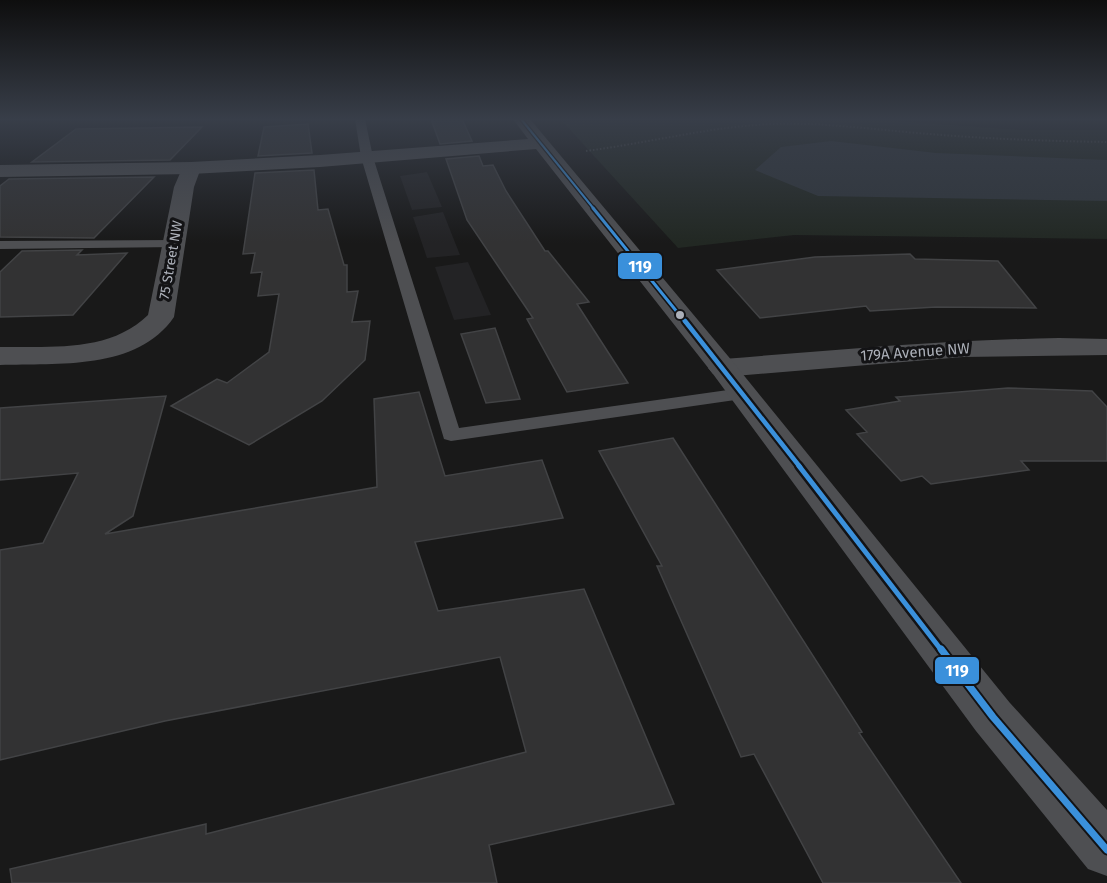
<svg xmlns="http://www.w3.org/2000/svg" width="1107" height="883" viewBox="0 0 1107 883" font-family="'Fira Sans',sans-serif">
<rect width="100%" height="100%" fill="#191919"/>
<!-- built -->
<path fill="#232325" d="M 427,172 L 442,207 L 412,210 L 400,176 Z
M 443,212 L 460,255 L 427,258 L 413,217 Z
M 468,262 L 491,315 L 454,320 L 435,267 Z"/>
<!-- green -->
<path fill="#222823" d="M 594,119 L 867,119 L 1021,130 L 1107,130 L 1107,239 L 794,235 L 678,248 L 563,122 Z"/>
<!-- water -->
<path fill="#30363c" d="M 831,141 L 936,153 L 1107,160 L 1107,201 L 818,196 L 755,170 L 781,147 Z"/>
<!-- building -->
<path fill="#323233" stroke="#424345" stroke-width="1.5" d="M 431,119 L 462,119 L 472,141 L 440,144 Z
M 308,124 L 312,153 L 258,156 L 264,127 Z
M 202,127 L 170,160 L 32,162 L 76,129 Z
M 479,156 L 483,166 L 493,165 L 506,191 L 545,251 L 548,251 L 589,302 L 577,304 L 628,383 L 567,392 L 527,319 L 533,318 L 467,220 L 446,159 Z
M 314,170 L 318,210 L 328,209 L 344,265 L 347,265 L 347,292 L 358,291 L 352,322 L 370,321 L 365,360 L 322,401 L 249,445 L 171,406 L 217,379 L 227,383 L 269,352 L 279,294 L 258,296 L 262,272 L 251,273 L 255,253 L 243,254 L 255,173 Z
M 154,177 L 94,238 L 0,237 L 0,186 L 9,179 Z
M 82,250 L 77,255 L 127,253 L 73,315 L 0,317 L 0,272 L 22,251 Z
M 910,254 L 915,259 L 998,261 L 1036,308 L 936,307 L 870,311 L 866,306 L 760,318 L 717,270 L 815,257 Z
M 495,328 L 520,399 L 486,403 L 461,334 Z
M 1008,388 L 1092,391 L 1107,407 L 1107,461 L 1021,461 L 1029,470 L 931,484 L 922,476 L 901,481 L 857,434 L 867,432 L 846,410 L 900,401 L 896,397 Z
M 419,392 L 445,476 L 542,460 L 563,518 L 415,542 L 438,611 L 584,589 L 674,804 L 489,845 L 497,883 L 12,883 L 10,869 L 206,824 L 206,834 L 526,752 L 500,657 L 165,721 L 0,760 L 0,550 L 43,543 L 78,473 L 0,480 L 0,408 L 166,396 L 133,516 L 105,534 L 377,487 L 374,399 Z
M 673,438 L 862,732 L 859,733 L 961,883 L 823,883 L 754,754 L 741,757 L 657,566 L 662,566 L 599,451 Z"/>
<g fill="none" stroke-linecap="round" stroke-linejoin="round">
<!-- path -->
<path stroke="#494b4d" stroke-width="2" stroke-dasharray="1.5 2" stroke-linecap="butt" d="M 586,151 C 648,143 708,127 771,124 C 823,122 877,130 930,134 C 989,139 1048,141 1107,142"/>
<!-- service -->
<path fill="#4e4f52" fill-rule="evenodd" d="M 355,119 L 365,119 L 373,157 L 459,428 L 742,388 L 749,390 L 752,394 L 749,398 L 451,441 L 444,439 L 361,157 Z
M 174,240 L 181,244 L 179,247 L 0,249 L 0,241 Z"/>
<!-- minor -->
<path fill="#4e4f52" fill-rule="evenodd" d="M 191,162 L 198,164 L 201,168 L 194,187 L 174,317 C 137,371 57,363 0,365 L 0,347 C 51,346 109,353 148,315 L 174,187 L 184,164 Z
M 1059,338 L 1107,339 L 1107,355 L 963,357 L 723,377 L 713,374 L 708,368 L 713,362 L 723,359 C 835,350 946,340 1059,338 Z"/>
<!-- tertiary -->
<path fill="#4e4f52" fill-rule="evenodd" d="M 513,119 L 530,119 L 733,362 L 1010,703 L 1107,810 L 1107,876 L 1088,869 L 976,731 L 713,374 L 536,149 L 320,167 L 191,174 L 0,177 L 0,165 L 191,162 L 320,155 L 528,139 Z"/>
<!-- bus-1-far4 casing -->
<g stroke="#131315" stroke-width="4.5">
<path id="bus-1-far4" d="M 521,119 L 594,209"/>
</g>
<!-- bus-1-far3 casing -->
<g stroke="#131315" stroke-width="6">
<path id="bus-1-far3" d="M 593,208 L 686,323"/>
</g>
<!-- bus-1-far2 casing -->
<g stroke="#131315" stroke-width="9">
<path id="bus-1-far2" d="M 685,321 L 800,467"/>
</g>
<!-- bus-1-far1 casing -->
<g stroke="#131315" stroke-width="10">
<path id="bus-1-far1" d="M 799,466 L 942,651"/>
</g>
<!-- bus-1 casing -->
<g stroke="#131315" stroke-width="11">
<path id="bus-1" d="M 941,649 L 993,717 L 1107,850"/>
</g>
<!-- bus-1-far4 -->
<use href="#bus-1-far4" stroke="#3a90db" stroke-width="2"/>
<!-- bus-1-far3 -->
<use href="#bus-1-far3" stroke="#3a90db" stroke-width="3"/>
<!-- bus-1-far2 -->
<use href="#bus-1-far2" stroke="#3a90db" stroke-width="4.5"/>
<!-- bus-1-far1 -->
<use href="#bus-1-far1" stroke="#3a90db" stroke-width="5"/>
<!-- bus-1 -->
<use href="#bus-1" stroke="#3a90db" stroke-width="7"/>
</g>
<!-- sky -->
<linearGradient id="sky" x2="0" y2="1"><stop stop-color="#0e0e0e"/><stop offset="0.49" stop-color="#383e49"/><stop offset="1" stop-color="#383e49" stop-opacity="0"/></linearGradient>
<rect width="1107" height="243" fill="url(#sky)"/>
<!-- markers -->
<circle fill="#acb0b9" stroke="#131315" stroke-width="2" cx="680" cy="315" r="5"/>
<g text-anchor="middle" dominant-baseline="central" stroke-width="6" stroke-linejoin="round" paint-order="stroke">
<!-- far-street labels -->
<g font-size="14" fill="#acb0b9" stroke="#131315">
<text transform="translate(171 260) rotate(-80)">75 Street NW</text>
</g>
<!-- street labels -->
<g font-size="15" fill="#acb0b9" stroke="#131315">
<text transform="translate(915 352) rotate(-4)">179A Avenue NW</text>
</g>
</g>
<g stroke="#131315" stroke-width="2">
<rect x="617" y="252" width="46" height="28" rx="6" fill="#3a90db"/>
<rect x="934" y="656" width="46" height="29" rx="6" fill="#3a90db"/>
</g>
<g font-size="16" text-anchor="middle" font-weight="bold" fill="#fff">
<text x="640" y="272">119</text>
<text x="957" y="676">119</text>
</g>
</svg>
